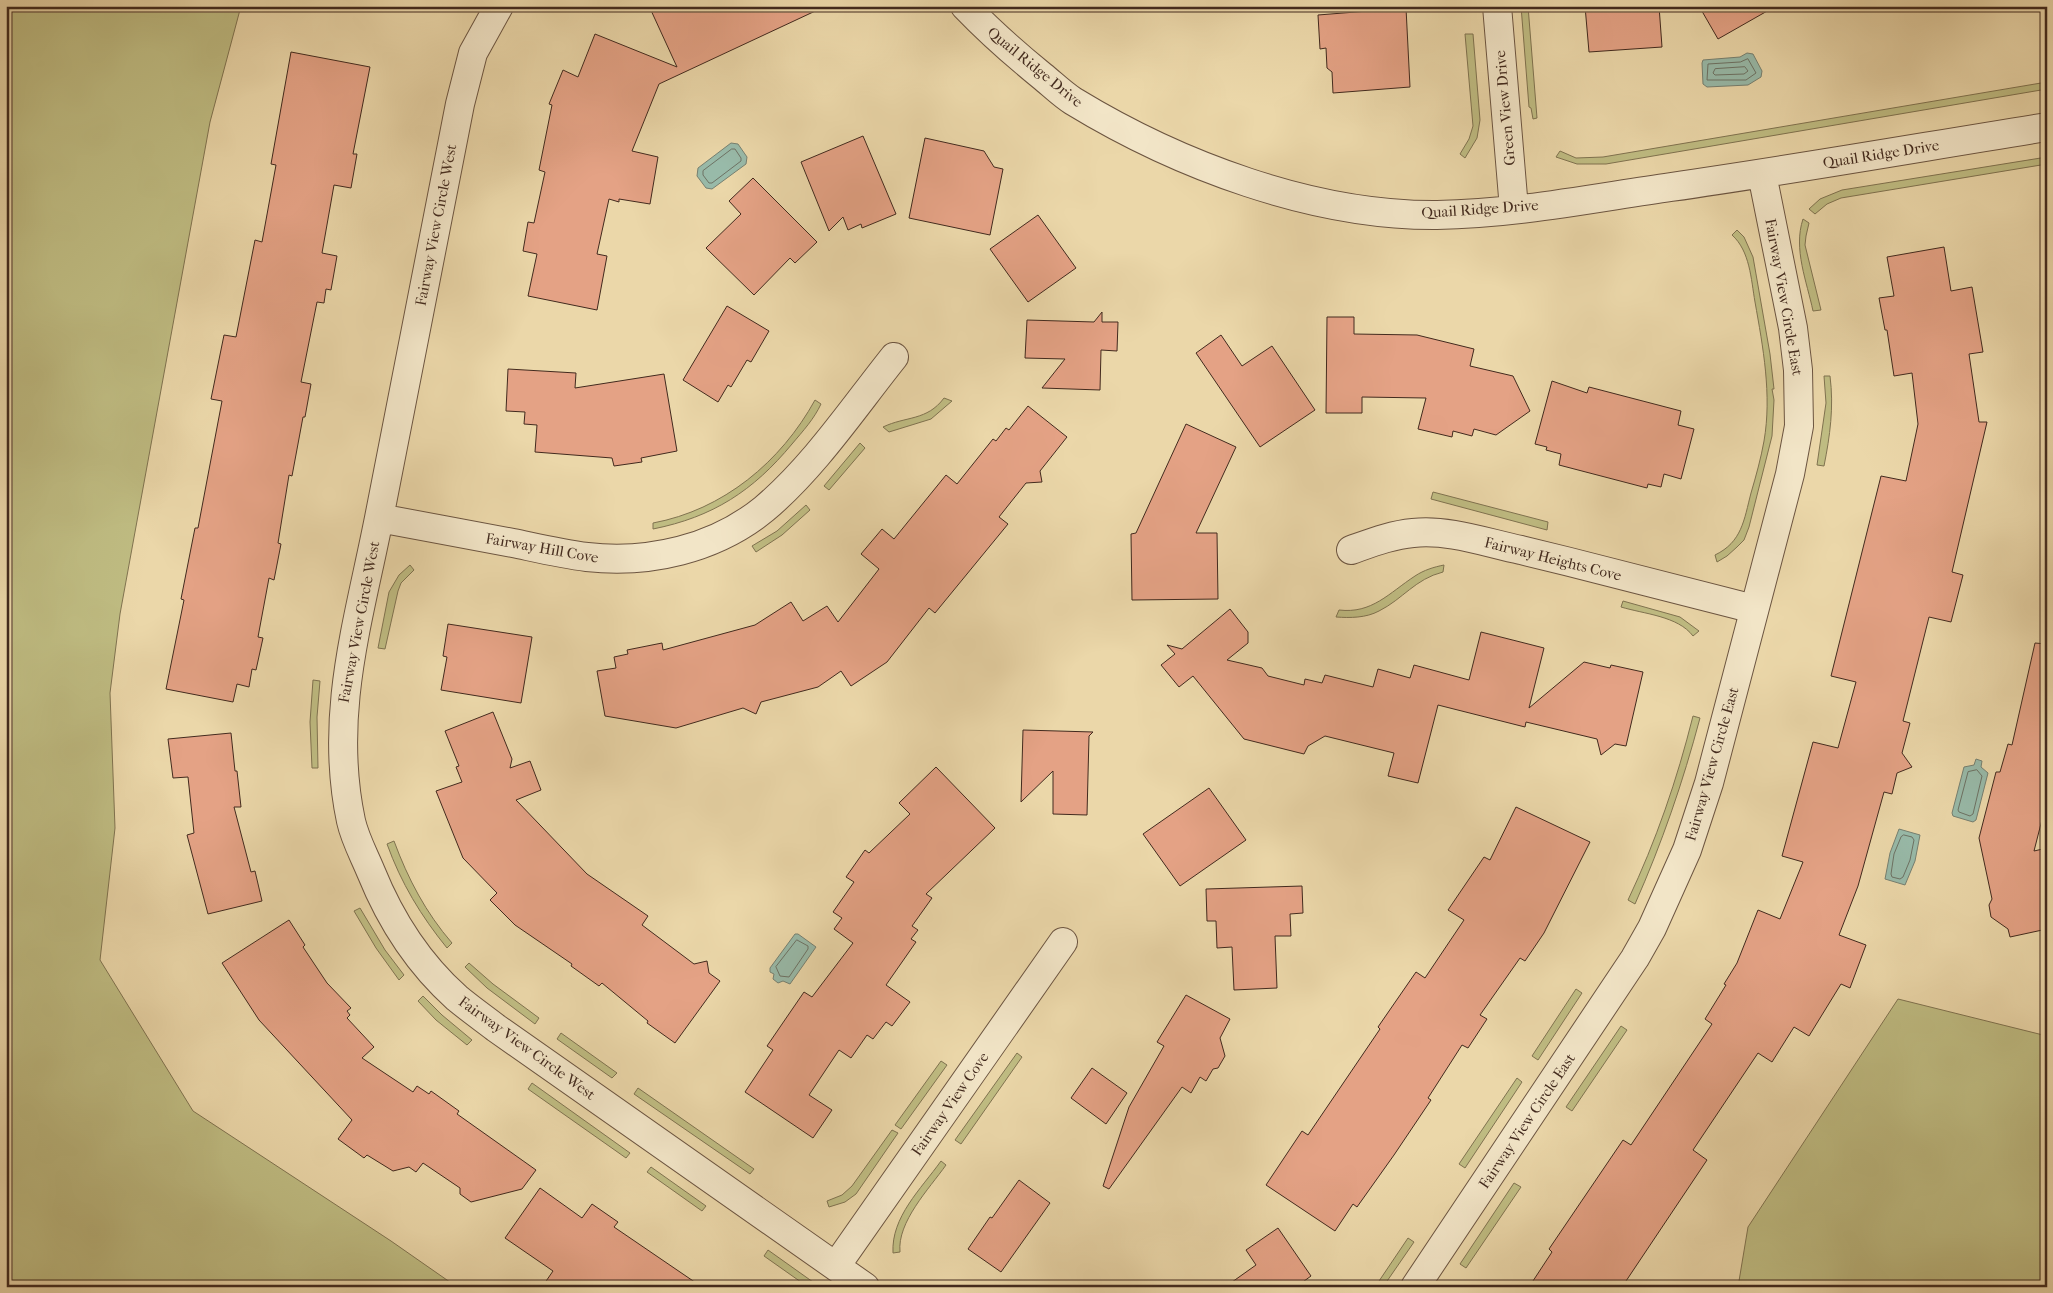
<svg xmlns="http://www.w3.org/2000/svg" width="2053" height="1293" viewBox="0 0 2053 1293" font-family="'IM FELL French Canon',serif">
<rect width="100%" height="100%" fill="#ebd7a9"/>
<filter id="stains"><feTurbulence type="fractalNoise" baseFrequency=".004" numOctaves="4"/><feColorMatrix values="0 0 0 0 .2 0 0 0 0 .09 0 0 0 0 .02 0 0 0 .5 -.17"/></filter>
<radialGradient id="worn" r=".72"><stop offset=".6" stop-color="#630" stop-opacity="0"/><stop offset="1" stop-color="#630" stop-opacity=".3"/></radialGradient>
<!-- green -->
<path fill="#bfbc82" stroke="#807350" d="M 6,6 L 241,6 L 210,122 L 120,614 L 110,693 L 115,828 L 100,960 L 193,1111 L 391,1241 L 457,1287 L 6,1287 Z
M 1521,6 L 1528,6 L 1537,118 L 1533,119 L 1531,108 L 1529,107 Z
M 1465,34 L 1473,34 L 1480,120 L 1477,138 L 1465,158 L 1460,154 L 1469,139 L 1473,126 Z
M 2047,82 L 2047,89 L 1606,164 L 1577,164 L 1556,157 L 1560,151 L 1576,158 L 1603,157 Z
M 2047,157 L 2047,164 L 1841,198 L 1827,204 L 1815,214 L 1809,209 L 1820,199 L 1842,190 Z
M 1803,219 L 1809,223 L 1806,236 L 1805,245 L 1821,310 L 1813,311 C 1807,282 1793,249 1803,219 Z
M 1737,230 L 1744,237 L 1753,257 L 1770,354 L 1774,389 L 1772,389 L 1774,400 L 1772,436 L 1749,527 L 1744,540 L 1737,547 L 1727,556 L 1717,562 L 1715,555 C 1742,542 1744,520 1751,493 C 1756,476 1761,458 1764,441 C 1772,395 1763,347 1755,302 C 1751,279 1750,251 1732,235 Z
M 1824,376 L 1830,376 C 1834,407 1830,436 1824,466 L 1817,465 L 1826,403 Z
M 944,398 L 952,401 L 931,419 L 889,432 L 883,427 C 906,416 927,421 944,398 Z
M 815,400 L 821,404 C 814,419 803,431 792,444 C 753,491 713,517 653,529 L 653,523 C 723,510 781,462 815,400 Z
M 860,443 L 865,448 L 829,490 L 824,486 Z
M 1433,492 L 1548,522 L 1547,530 L 1431,499 Z
M 806,505 L 810,510 L 782,535 L 756,552 L 752,546 L 777,531 Z
M 410,565 L 414,570 L 401,583 L 398,591 L 385,649 L 378,648 L 389,592 L 399,575 Z
M 1444,565 L 1443,572 C 1415,579 1403,599 1379,611 C 1366,618 1350,618 1336,617 L 1339,610 C 1372,614 1389,593 1415,576 C 1424,570 1434,567 1444,565 Z
M 1623,601 L 1680,617 L 1699,631 L 1693,636 C 1678,616 1644,614 1621,607 Z
M 313,680 L 320,681 L 317,717 L 318,768 L 312,768 L 310,722 Z
M 1693,716 L 1700,718 C 1683,782 1662,843 1635,904 L 1628,900 C 1656,841 1677,780 1693,716 Z
M 394,841 C 408,879 426,913 452,943 L 447,948 C 421,916 401,883 387,844 Z
M 360,908 L 385,950 L 404,975 L 399,980 L 376,948 L 354,911 Z
M 469,963 L 493,984 L 539,1018 L 535,1024 L 487,988 L 465,967 Z
M 1576,989 L 1582,993 L 1538,1060 L 1532,1056 Z
M 423,996 L 442,1015 L 472,1040 L 467,1045 L 436,1020 L 418,1001 Z
M 1898,999 L 2047,1036 L 2047,1287 L 1738,1287 L 1748,1227 Z
M 1621,1026 L 1627,1030 L 1572,1111 L 1566,1107 Z
M 561,1033 L 617,1073 L 612,1078 L 557,1039 Z
M 1017,1053 L 1022,1057 L 961,1144 L 955,1140 Z
M 941,1061 L 947,1065 L 901,1129 L 895,1125 Z
M 1517,1078 L 1522,1082 L 1465,1168 L 1459,1164 Z
M 532,1083 L 630,1153 L 626,1158 L 528,1089 Z
M 638,1088 L 754,1169 L 750,1174 L 634,1094 Z
M 892,1130 L 898,1133 L 856,1194 L 845,1202 L 829,1207 L 827,1201 L 842,1195 L 852,1186 Z
M 941,1161 L 946,1165 C 929,1189 897,1222 900,1252 L 893,1253 C 891,1217 921,1189 941,1161 Z
M 651,1167 L 706,1206 L 702,1211 L 647,1172 Z
M 1514,1183 L 1521,1187 L 1466,1268 L 1460,1264 Z
M 1408,1238 L 1414,1242 L 1383,1287 L 1375,1287 Z
M 768,1250 L 820,1287 L 808,1287 L 764,1256 Z"/>
<!-- water -->
<path fill="#98baa9" stroke="#768071" d="M 1747,53 L 1753,54 L 1762,71 L 1761,77 L 1748,85 L 1707,87 L 1703,84 L 1702,63 L 1703,60 L 1740,57 Z
M 731,143 L 738,144 L 747,157 L 746,164 L 712,189 L 706,188 L 697,176 L 698,168 Z
M 1976,759 L 1982,761 L 1981,767 L 1988,773 L 1976,820 L 1973,822 L 1953,816 L 1952,813 L 1964,767 L 1974,765 Z
M 1899,829 L 1920,835 L 1915,861 L 1905,885 L 1885,879 L 1890,853 Z
M 795,934 L 798,934 L 816,947 L 790,984 L 783,981 L 778,983 L 773,979 L 774,974 L 770,972 L 770,968 Z"/>
<g fill="none" stroke-linecap="round" stroke-linejoin="round">
<!-- shore -->
<path stroke="#6d7264" stroke-width="1" d="M 1748,59 L 1756,73 L 1746,80 L 1707,80 L 1708,64 L 1740,62 Z
M 1745,67 L 1748,71 L 1744,74 L 1715,75 L 1713,73 L 1715,69 Z
M 732,149 L 735,149 L 741,158 L 741,161 L 712,183 L 709,183 L 703,175 L 703,171 Z
M 1977,770 L 1982,776 L 1973,814 L 1970,816 L 1959,812 L 1958,810 L 1968,772 Z
M 1904,835 L 1912,837 L 1914,840 L 1910,860 L 1903,877 L 1900,879 L 1892,877 L 1891,874 L 1894,854 L 1901,837 Z
M 797,940 L 808,946 L 808,949 L 789,977 L 780,976 L 776,967 Z"/>
</g>
<!-- building -->
<path fill="#e4a285" stroke="#422a1e" d="M 649,6 L 826,6 L 659,84 L 632,151 L 658,157 L 650,204 L 619,199 L 619,202 L 609,199 L 597,254 L 607,256 L 597,310 L 528,296 L 537,254 L 523,251 L 528,222 L 534,223 L 545,172 L 539,170 L 552,105 L 549,104 L 563,70 L 578,77 L 595,34 L 677,67 Z
M 1585,6 L 1659,6 L 1662,47 L 1589,52 Z
M 1699,6 L 1776,6 L 1718,39 Z
M 1406,8 L 1410,87 L 1333,93 L 1332,72 L 1327,68 L 1326,48 L 1320,49 L 1318,15 Z
M 291,52 L 370,67 L 353,154 L 357,154 L 351,188 L 334,185 L 322,253 L 337,256 L 331,290 L 326,289 L 324,303 L 317,302 L 301,382 L 311,384 L 305,417 L 303,417 L 292,476 L 289,475 L 278,543 L 281,544 L 274,580 L 269,578 L 258,637 L 263,638 L 256,670 L 252,669 L 249,687 L 237,684 L 233,702 L 166,689 L 184,600 L 181,599 L 195,528 L 198,528 L 222,401 L 211,399 L 224,335 L 236,337 L 255,240 L 262,242 L 276,165 L 271,164 Z
M 863,136 L 896,214 L 862,228 L 861,224 L 848,230 L 843,217 L 829,231 L 801,162 Z
M 925,138 L 984,151 L 994,167 L 1003,169 L 990,235 L 909,218 Z
M 753,178 L 817,242 L 795,263 L 790,258 L 754,295 L 706,248 L 741,214 L 729,201 Z
M 1038,215 L 1076,268 L 1028,302 L 990,249 Z
M 1944,247 L 1951,291 L 1972,287 L 1983,352 L 1969,354 L 1979,422 L 1987,422 L 1952,572 L 1963,575 L 1951,622 L 1929,617 L 1903,721 L 1910,723 L 1902,753 L 1912,767 L 1897,773 L 1892,794 L 1884,792 L 1858,886 L 1839,935 L 1866,945 L 1850,988 L 1841,984 L 1809,1036 L 1794,1027 L 1772,1062 L 1758,1053 L 1693,1150 L 1707,1160 L 1622,1287 L 1529,1287 L 1552,1252 L 1549,1249 L 1623,1140 L 1631,1145 L 1712,1024 L 1705,1019 L 1726,985 L 1724,984 L 1737,963 L 1758,910 L 1780,919 L 1803,862 L 1782,856 L 1813,742 L 1838,748 L 1856,682 L 1831,676 L 1881,476 L 1906,481 L 1918,424 L 1912,373 L 1894,376 L 1887,330 L 1885,330 L 1879,298 L 1894,296 L 1887,257 Z
M 727,306 L 769,331 L 751,362 L 747,360 L 731,387 L 728,385 L 718,402 L 683,380 Z
M 1102,312 L 1102,322 L 1118,322 L 1117,351 L 1101,350 L 1100,390 L 1042,388 L 1065,359 L 1025,358 L 1027,320 L 1094,322 Z
M 1327,317 L 1354,317 L 1354,334 L 1417,335 L 1474,349 L 1470,366 L 1513,376 L 1530,411 L 1496,435 L 1474,429 L 1472,436 L 1453,431 L 1452,437 L 1418,429 L 1426,398 L 1362,397 L 1362,413 L 1326,413 Z
M 1221,335 L 1242,366 L 1272,346 L 1315,410 L 1260,447 L 1196,353 Z
M 508,369 L 576,373 L 575,388 L 664,374 L 677,451 L 641,458 L 642,462 L 614,466 L 612,458 L 535,452 L 537,425 L 524,424 L 525,412 L 506,411 Z
M 1552,381 L 1587,393 L 1589,387 L 1681,411 L 1678,425 L 1694,429 L 1681,479 L 1664,474 L 1661,487 L 1648,484 L 1647,488 L 1559,465 L 1561,454 L 1546,450 L 1547,447 L 1535,444 Z
M 1028,406 L 1067,437 L 1040,471 L 1042,482 L 1026,483 L 999,517 L 1008,524 L 935,613 L 929,608 L 887,662 L 851,686 L 841,671 L 818,687 L 761,702 L 756,714 L 743,708 L 676,728 L 605,716 L 597,671 L 616,668 L 614,657 L 628,654 L 627,650 L 662,643 L 663,650 L 755,625 L 791,602 L 803,621 L 827,606 L 838,622 L 879,569 L 861,554 L 882,529 L 894,539 L 946,475 L 957,484 L 993,439 L 996,441 L 1006,428 L 1009,430 Z
M 1186,424 L 1236,447 L 1196,533 L 1217,533 L 1218,599 L 1132,600 L 1131,534 L 1136,533 Z
M 1230,609 L 1248,632 L 1248,643 L 1227,660 L 1262,668 L 1268,676 L 1304,685 L 1305,679 L 1322,683 L 1325,675 L 1373,687 L 1378,669 L 1410,678 L 1414,665 L 1469,680 L 1481,632 L 1544,648 L 1529,708 L 1584,662 L 1610,668 L 1611,665 L 1643,672 L 1626,746 L 1615,744 L 1601,755 L 1597,739 L 1526,722 L 1525,727 L 1438,705 L 1418,783 L 1388,776 L 1394,753 L 1325,736 L 1308,746 L 1304,754 L 1244,739 L 1193,676 L 1179,687 L 1161,665 L 1175,654 L 1167,645 L 1182,649 Z
M 448,624 L 532,637 L 521,703 L 441,690 L 447,657 L 443,656 Z
M 2035,643 L 2047,644 L 2047,800 L 2034,851 L 2047,848 L 2047,929 L 2010,937 L 2008,929 L 1991,917 L 1989,905 L 1992,899 L 1979,838 L 1996,772 L 2000,772 L 2008,744 L 2012,745 Z
M 493,712 L 512,759 L 510,768 L 530,761 L 541,790 L 516,800 L 587,874 L 648,916 L 642,925 L 694,964 L 707,961 L 709,973 L 720,981 L 675,1043 L 647,1023 L 648,1021 L 602,983 L 599,986 L 571,966 L 572,964 L 515,925 L 490,900 L 497,893 L 463,858 L 436,791 L 462,782 L 456,767 L 459,766 L 445,731 Z
M 1023,730 L 1093,732 L 1089,736 L 1087,815 L 1053,814 L 1053,771 L 1021,802 Z
M 231,733 L 235,771 L 237,771 L 241,807 L 234,807 L 251,872 L 255,871 L 262,901 L 208,914 L 187,835 L 194,833 L 188,777 L 173,778 L 168,739 Z
M 936,767 L 995,828 L 926,894 L 932,898 L 912,926 L 918,930 L 911,939 L 916,942 L 886,985 L 910,1002 L 892,1026 L 886,1022 L 873,1039 L 867,1035 L 851,1058 L 839,1050 L 809,1095 L 832,1110 L 813,1138 L 745,1092 L 773,1050 L 767,1046 L 804,992 L 812,997 L 853,943 L 834,929 L 842,918 L 833,912 L 854,882 L 846,877 L 865,850 L 869,853 L 910,814 L 899,803 Z
M 1209,788 L 1246,840 L 1180,886 L 1143,834 Z
M 1516,807 L 1590,842 L 1544,933 L 1525,961 L 1520,958 L 1480,1015 L 1487,1019 L 1468,1048 L 1462,1045 L 1428,1098 L 1431,1100 L 1394,1155 L 1357,1207 L 1353,1204 L 1335,1231 L 1266,1185 L 1302,1131 L 1308,1135 L 1380,1029 L 1378,1027 L 1416,972 L 1425,978 L 1464,920 L 1448,910 L 1484,857 L 1490,860 Z
M 1302,886 L 1303,913 L 1290,914 L 1291,936 L 1275,936 L 1277,988 L 1234,990 L 1232,947 L 1217,948 L 1216,921 L 1207,921 L 1206,889 Z
M 289,920 L 305,945 L 303,947 L 327,983 L 351,1008 L 347,1011 L 350,1015 L 347,1018 L 374,1047 L 362,1058 L 413,1092 L 417,1086 L 429,1094 L 431,1091 L 459,1111 L 457,1114 L 536,1170 L 522,1189 L 471,1202 L 460,1194 L 460,1188 L 423,1163 L 416,1172 L 409,1167 L 393,1171 L 367,1155 L 364,1158 L 338,1139 L 352,1120 L 259,1020 L 222,963 Z
M 1186,995 L 1230,1019 L 1220,1038 L 1225,1056 L 1218,1068 L 1213,1069 L 1206,1081 L 1200,1077 L 1191,1093 L 1182,1087 L 1109,1189 L 1103,1186 L 1129,1107 L 1164,1046 L 1157,1042 Z
M 1092,1068 L 1127,1093 L 1106,1124 L 1071,1098 Z
M 1019,1180 L 1050,1203 L 1001,1272 L 968,1249 L 990,1217 L 992,1218 Z
M 540,1188 L 582,1218 L 592,1204 L 618,1222 L 614,1227 L 702,1287 L 542,1287 L 553,1271 L 505,1238 Z
M 1278,1228 L 1311,1276 L 1296,1287 L 1225,1287 L 1256,1265 L 1246,1250 Z"/>
<g fill="none" stroke-linecap="round" stroke-linejoin="round">
<!-- minor casing -->
<g stroke="#6c5541" stroke-width="30">
<path id="minor" d="M 499,6 L 473,53 L 460,104 C 433,240 406,376 380,513 C 360,617 328,713 351,821 C 355,839 364,855 371,872 C 390,919 419,964 457,998 C 469,1008 483,1018 496,1028 L 865,1287
M 965,6 C 989,31 1015,54 1042,76 C 1052,84 1062,94 1073,101 C 1178,165 1313,216 1437,215 C 1515,214 1594,198 1671,187 C 1797,169 1922,147 2047,127
M 1497,6 L 1514,209
M 379,518 C 424,526 468,535 513,543 C 537,548 562,554 587,557 C 649,564 715,549 764,509 C 814,467 854,407 894,357
M 1351,550 C 1371,543 1391,535 1413,533 C 1449,529 1487,543 1521,550 C 1599,569 1677,589 1754,609
M 836,1266 L 1063,942
M 1415,1287 L 1635,958 L 1652,928 L 1687,850 L 1709,783 L 1790,474 L 1799,426 L 1798,370 L 1793,328 L 1762,174"/>
</g>
<!-- minor -->
<use href="#minor" stroke="#f2e5c7" stroke-width="28"/>
</g>
<g text-anchor="middle" dominant-baseline="central" stroke-width="4.5" stroke-linejoin="round" paint-order="stroke">
<!-- street labels -->
<g font-size="15" fill="#422a1e" stroke="#f2e5c7">
<text transform="translate(1035 67) rotate(39)">Quail Ridge Drive</text>
<text transform="translate(1505 108) rotate(-95)">Green View Drive</text>
<text transform="translate(1881 154) rotate(-9)">Quail Ridge Drive</text>
<text transform="translate(1480 209) rotate(-4)">Quail Ridge Drive</text>
<text transform="translate(436 225) rotate(-79)">Fairway View Circle West</text>
<text transform="translate(1784 297) rotate(80)">Fairway View Circle East</text>
<text transform="translate(542 548) rotate(10)">Fairway Hill Cove</text>
<text transform="translate(1553 559) rotate(14)">Fairway Heights Cove</text>
<text transform="translate(359 622) rotate(-79)">Fairway View Circle West</text>
<text transform="translate(1712 764) rotate(-74)">Fairway View Circle East</text>
<text transform="translate(527 1048) rotate(36)">Fairway View Circle West</text>
<text transform="translate(950 1104) rotate(-55)">Fairway View Cove</text>
<text transform="translate(1527 1121) rotate(-56)">Fairway View Circle East</text>
</g>
</g>
<!-- margin -->
<rect width="2053" height="1293" fill="none" stroke="#ebd7a9" stroke-width="25"/>
<rect x="8" y="8" width="2038" height="1278" fill="none" stroke="#422a1e" stroke-width="2.5"/>
<rect x="12" y="12" width="2028" height="1268" fill="none" stroke="#422a1e"/>
<rect width="100%" height="100%" filter="url(#stains)"/>
<rect width="100%" height="100%" fill="url(#worn)"/>
</svg>
